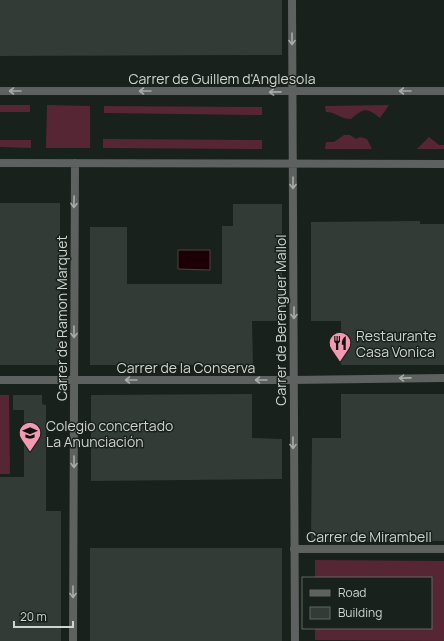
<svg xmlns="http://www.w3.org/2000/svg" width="444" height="641" viewBox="0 0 444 641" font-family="Manrope,sans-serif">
<rect width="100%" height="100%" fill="#19211c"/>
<!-- garden -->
<path fill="#562635" d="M 0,105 L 30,105 L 30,112 L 0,112 Z
M 47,105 L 90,106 L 90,148 L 46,148 Z
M 389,105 L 380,118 C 366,107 364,108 351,119 C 340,119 336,112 326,112 L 325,106 Z
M 104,106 L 262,107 L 262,115 L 104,113 Z
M 344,135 L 350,135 L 356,139 L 360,137 L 367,139 L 372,149 L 325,149 L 326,142 L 334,142 Z
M 429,137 L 439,145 L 444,145 L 444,149 L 417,149 Z
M 103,139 L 262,140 L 262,149 L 103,148 Z
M 0,140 L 31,140 L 31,148 L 0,147 Z
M 0,395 L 9,395 L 10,474 L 0,474 Z
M 315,560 L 444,561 L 444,641 L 315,640 L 315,628 L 431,628 L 431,578 L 315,578 Z"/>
<!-- water -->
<path fill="#1b0006" stroke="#514043" d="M 178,250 L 210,250 L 210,270 L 178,269 Z"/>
<!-- building -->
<path fill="#323b36" d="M 0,0 L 282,0 L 282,55 L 0,56 Z
M 0,203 L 60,203 L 60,365 L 0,365 Z
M 233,204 L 282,204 L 282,321 L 252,321 L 253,365 L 90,365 L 90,227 L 127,227 L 127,284 L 222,284 L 222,226 L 233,226 Z
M 420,221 L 420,224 L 444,224 L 444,365 L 341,365 L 341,321 L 311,321 L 311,222 Z
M 252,394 L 252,438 L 282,439 L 282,479 L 91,481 L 91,395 Z
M 341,394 L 444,394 L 444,541 L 311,542 L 312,438 L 341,438 Z
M 13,395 L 42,395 L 42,404 L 46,405 L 46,511 L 61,511 L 61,641 L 0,641 L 0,477 L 24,477 L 24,410 L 13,410 Z
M 90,548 L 282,548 L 282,641 L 90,641 Z"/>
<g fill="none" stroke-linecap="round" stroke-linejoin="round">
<!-- pedestrian -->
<path stroke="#5d615f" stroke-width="8" d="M 294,549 L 444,549"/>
<!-- minor -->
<path stroke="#5d615f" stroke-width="8" d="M 292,0 L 295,641
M 0,91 L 444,91
M 0,163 L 444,164
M 0,380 L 293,380 L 444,378
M 73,641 L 75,163"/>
</g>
<!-- one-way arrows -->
<defs><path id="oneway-shaft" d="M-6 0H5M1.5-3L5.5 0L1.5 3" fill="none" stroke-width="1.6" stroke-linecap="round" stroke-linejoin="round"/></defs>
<g stroke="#a7aca9">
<use href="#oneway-shaft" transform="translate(292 39) rotate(90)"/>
<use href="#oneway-shaft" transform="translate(15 91) rotate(180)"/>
<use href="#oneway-shaft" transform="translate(145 91) rotate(-180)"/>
<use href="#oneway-shaft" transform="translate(405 91) rotate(180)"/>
<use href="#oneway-shaft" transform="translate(275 92) rotate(179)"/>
<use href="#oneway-shaft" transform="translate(293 183) rotate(90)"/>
<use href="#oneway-shaft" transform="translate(74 202) rotate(91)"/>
<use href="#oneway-shaft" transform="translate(294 313) rotate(90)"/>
<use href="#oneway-shaft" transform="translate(74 332) rotate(90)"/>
<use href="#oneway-shaft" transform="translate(405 378) rotate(179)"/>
<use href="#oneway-shaft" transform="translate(131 380) rotate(180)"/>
<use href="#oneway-shaft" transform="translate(261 380) rotate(-180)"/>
<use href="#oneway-shaft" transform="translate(293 443) rotate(90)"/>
<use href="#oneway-shaft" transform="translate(74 462) rotate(90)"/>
<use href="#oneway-shaft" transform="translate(73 592) rotate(90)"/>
</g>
<!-- icons -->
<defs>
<g id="restaurant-pin" transform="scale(1.15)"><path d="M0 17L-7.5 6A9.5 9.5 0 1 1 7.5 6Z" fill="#f19ab2" stroke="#19211c"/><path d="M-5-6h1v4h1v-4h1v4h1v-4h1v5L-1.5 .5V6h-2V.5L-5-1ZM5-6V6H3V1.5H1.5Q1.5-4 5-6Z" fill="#111"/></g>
<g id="school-pin" transform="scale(1.15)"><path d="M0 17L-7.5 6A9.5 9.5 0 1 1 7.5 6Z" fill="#f19ab2" stroke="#19211c"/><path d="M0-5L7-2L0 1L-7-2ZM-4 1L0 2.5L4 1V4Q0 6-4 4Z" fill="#111"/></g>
</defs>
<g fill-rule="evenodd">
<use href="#restaurant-pin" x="340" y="343"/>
<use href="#school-pin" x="30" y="433"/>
</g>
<g text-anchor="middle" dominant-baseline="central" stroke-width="3" stroke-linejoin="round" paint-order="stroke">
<!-- street labels -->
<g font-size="14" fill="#cfd4d1" stroke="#19211c">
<text x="222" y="78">Carrer de Guillem d'Anglesola</text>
<text transform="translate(61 318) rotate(-90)">Carrer de Ramon Marquet</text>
<text transform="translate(280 320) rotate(-90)">Carrer de Berenguer Mallol</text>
<text x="186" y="367">Carrer de la Conserva</text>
<text x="369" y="536">Carrer de Mirambell</text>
</g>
<!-- poi labels -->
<g font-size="14" fill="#cfd4d1" stroke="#19211c" text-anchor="start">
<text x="356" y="335">Restaurante<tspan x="356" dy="16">Casa Vonica</tspan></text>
<text x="46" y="425">Colegio concertado<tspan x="46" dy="16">La Anunciación</tspan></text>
</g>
</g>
<!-- legend -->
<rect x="302" y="577" width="130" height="52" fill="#19211c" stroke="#626964"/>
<rect x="310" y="590" width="20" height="6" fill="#5d615f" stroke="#626964"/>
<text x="338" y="597" font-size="12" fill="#cfd4d1">Road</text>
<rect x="310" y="607" width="20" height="12" fill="#323b36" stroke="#626964"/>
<text x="338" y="617" font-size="12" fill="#cfd4d1">Building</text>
<!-- scale -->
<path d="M14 621v6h59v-6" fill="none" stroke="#cfd4d1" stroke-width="2"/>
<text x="20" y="621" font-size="12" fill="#cfd4d1" stroke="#19211c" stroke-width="3" paint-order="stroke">20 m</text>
</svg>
